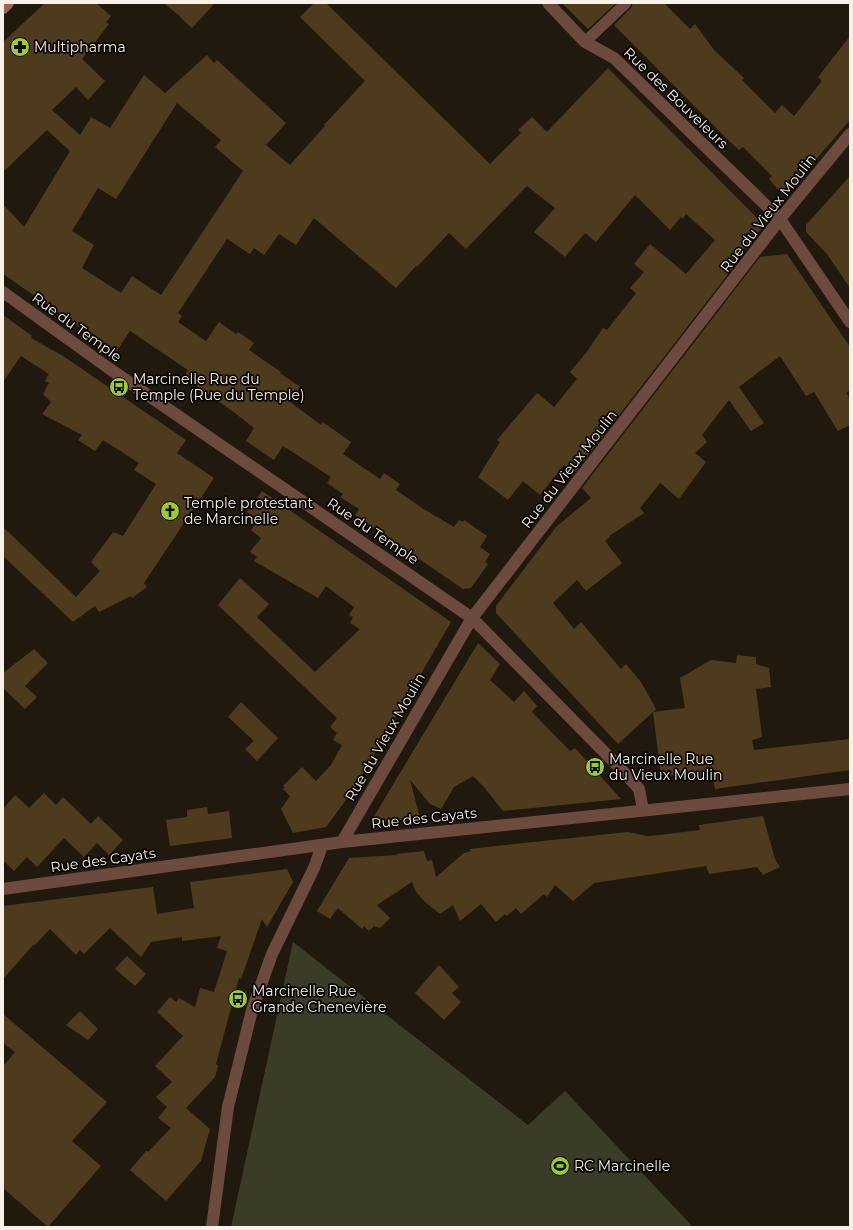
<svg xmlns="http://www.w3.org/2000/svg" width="853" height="1230" viewBox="0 0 853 1230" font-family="Montserrat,sans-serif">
<rect width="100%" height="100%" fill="#22190e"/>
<!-- green -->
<path fill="#3a3c28" d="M 293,942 L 528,1125 L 565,1091 L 693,1227 L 231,1227 Z"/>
<!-- building -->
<path fill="#4e3b1e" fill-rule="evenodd" d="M 45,3 L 96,3 L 111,16 L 106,22 L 109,24 L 82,59 L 105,81 L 88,100 L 76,87 L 52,110 L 80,135 L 91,117 L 110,128 L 144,75 L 165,93 L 207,55 L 214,63 L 217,60 L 286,123 L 266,145 L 290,165 L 325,126 L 324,125 L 365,81 L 300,17 L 314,3 L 326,3 L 490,164 L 521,133 L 518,130 L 532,117 L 547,132 L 608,68 L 761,222 L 761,229 L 734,261 L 739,260 L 572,476 L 564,465 L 540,495 L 523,481 L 508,500 L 478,477 L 500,442 L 497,440 L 537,393 L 554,407 L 577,379 L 570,372 L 586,353 L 603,328 L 607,330 L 636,293 L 630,288 L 644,272 L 634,264 L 650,244 L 686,274 L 715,240 L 686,214 L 683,219 L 681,217 L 670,230 L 635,195 L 596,242 L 585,233 L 565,257 L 534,232 L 555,208 L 527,186 L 466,249 L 449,233 L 417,267 L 416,266 L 396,288 L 314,218 L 296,245 L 279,234 L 264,255 L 254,248 L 250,254 L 227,239 L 178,313 L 182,316 L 178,322 L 206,341 L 219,322 L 236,334 L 238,332 L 254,343 L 249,350 L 281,372 L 280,373 L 300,387 L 290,402 L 321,425 L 323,422 L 351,442 L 343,454 L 380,479 L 384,473 L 400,484 L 396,490 L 422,508 L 454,527 L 459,520 L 463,522 L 464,520 L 487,536 L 480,547 L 490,554 L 485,562 L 488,564 L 471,588 L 463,589 L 355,515 L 359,509 L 340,497 L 343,494 L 327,483 L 331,477 L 283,446 L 274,460 L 246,441 L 254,428 L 235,413 L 184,377 L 188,370 L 130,331 L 116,352 L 3,274 L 3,204 L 24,227 L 70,151 L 47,130 L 3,172 L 3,42 ZM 177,103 L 221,140 L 215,147 L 243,171 L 161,295 L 132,276 L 121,293 L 82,268 L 94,245 L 72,231 L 98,188 L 116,199 Z
M 163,3 L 215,3 L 192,28 L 180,17 L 180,16 Z
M 562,3 L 616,3 L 588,29 Z
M 633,3 L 664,3 L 690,29 L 695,24 L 714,50 L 744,78 L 742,80 L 775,113 L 782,105 L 794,116 L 822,81 L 818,77 L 850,36 L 850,120 L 818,157 L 790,193 L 782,194 L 769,179 L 772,176 L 743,147 L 739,150 L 727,139 L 614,25 L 631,8 Z
M 850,176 L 850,288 L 827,254 L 806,232 L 806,225 Z
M 787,254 L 850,347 L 850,390 L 846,393 L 850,399 L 850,425 L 838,431 L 814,392 L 806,396 L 780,356 L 739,387 L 764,423 L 751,431 L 729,400 L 702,435 L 707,442 L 695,453 L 706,462 L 679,499 L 660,483 L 640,508 L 644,513 L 609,536 L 610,537 L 605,541 L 622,563 L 586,591 L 577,580 L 553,603 L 574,629 L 581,622 L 621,669 L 626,664 L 641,682 L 656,709 L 653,712 L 685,708 L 680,678 L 711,660 L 736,663 L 737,655 L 756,657 L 756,664 L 769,668 L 771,687 L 756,689 L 762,737 L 752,740 L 754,750 L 850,739 L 850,770 L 715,789 L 713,778 L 689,781 L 688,774 L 661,776 L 653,712 L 618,744 L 496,613 L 496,606 L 556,527 L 591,498 L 582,488 L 760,257 Z
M 3,315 L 32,336 L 31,338 L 63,356 L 186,440 L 177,453 L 214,478 L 144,583 L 147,587 L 132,598 L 131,596 L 99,612 L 95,606 L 73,622 L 3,556 L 3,527 L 76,597 L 100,571 L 91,562 L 113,532 L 123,536 L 156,484 L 134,470 L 139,463 L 103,440 L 95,451 L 78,440 L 82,435 L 42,414 L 51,402 L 43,394 L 49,383 L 45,381 L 49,374 L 21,356 L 3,382 Z
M 262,491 L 451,622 L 354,789 L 326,827 L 293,833 L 281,809 L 290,796 L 283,789 L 285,787 L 283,786 L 302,767 L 316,781 L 331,765 L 342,745 L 333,740 L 337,733 L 330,727 L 337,718 L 218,605 L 240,578 L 269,604 L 257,617 L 315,672 L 360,629 L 350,623 L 353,617 L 349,615 L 354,607 L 326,586 L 318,598 L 254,561 L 257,557 L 250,552 L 261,538 L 251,530 L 259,519 L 247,512 Z
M 478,643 L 500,664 L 490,680 L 514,702 L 524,691 L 537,706 L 532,712 L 570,751 L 575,748 L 621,799 L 503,811 L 484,787 L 473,776 L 454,787 L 441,809 L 430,804 L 410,780 L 420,818 L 370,823 Z
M 34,649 L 48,663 L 25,686 L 37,697 L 25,709 L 3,688 L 3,673 Z
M 241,702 L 278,738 L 257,761 L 245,749 L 254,741 L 228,717 Z
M 44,793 L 56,805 L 63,797 L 91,824 L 98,816 L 123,840 L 109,855 L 97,843 L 84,857 L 64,838 L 37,867 L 27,857 L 14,871 L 3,860 L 3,809 L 15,795 L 29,808 Z
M 207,807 L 208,814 L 229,811 L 232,838 L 170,846 L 166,820 L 187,817 L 187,810 Z
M 763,816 L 775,859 L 780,867 L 763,875 L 757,867 L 709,874 L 706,866 L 594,883 L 573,901 L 555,885 L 547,897 L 544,894 L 521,914 L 516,908 L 507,916 L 505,914 L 496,922 L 481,904 L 460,921 L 453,905 L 440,914 L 425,902 L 416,892 L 412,882 L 377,905 L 390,918 L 380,928 L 374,926 L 369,931 L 364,926 L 362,929 L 338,908 L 330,919 L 317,911 L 349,858 L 397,855 L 396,854 L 424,851 L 427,861 L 432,860 L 436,877 L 464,853 L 471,851 L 469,849 L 628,832 L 647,836 L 651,836 L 700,830 L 699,825 Z
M 287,869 L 293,882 L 267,927 L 262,919 L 241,979 L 239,978 L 216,1064 L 218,1066 L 215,1077 L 186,1108 L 210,1129 L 201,1161 L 166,1201 L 130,1170 L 146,1151 L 148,1152 L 171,1128 L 158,1118 L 167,1107 L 156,1097 L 172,1082 L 155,1066 L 183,1036 L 157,1012 L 170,997 L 176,1002 L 179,998 L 195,1007 L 200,988 L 214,992 L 227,951 L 217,948 L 221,936 L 182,941 L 182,937 L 151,942 L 141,957 L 110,928 L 84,954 L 80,950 L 76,955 L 50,929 L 35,945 L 34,944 L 3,979 L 3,906 L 153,887 L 157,914 L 194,908 L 190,882 Z
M 127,956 L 146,974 L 135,986 L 115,969 Z
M 439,965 L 459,987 L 452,993 L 461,1002 L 444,1020 L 415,993 Z
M 80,1011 L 98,1029 L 88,1040 L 66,1025 Z
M 3,1014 L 107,1102 L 72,1141 L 101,1166 L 48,1227 L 3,1188 L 3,1066 L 15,1052 L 3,1043 Z"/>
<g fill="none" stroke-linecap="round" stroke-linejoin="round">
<!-- lane -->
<path stroke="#6c4a3f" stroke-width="11" d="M 585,42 L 626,3"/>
<!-- street -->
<path stroke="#6c4a3f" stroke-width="12" d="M 548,3 L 585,42 L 614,58 L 780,219 L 850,322
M 3,292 L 107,367 L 472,618 L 621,769 L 639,789 L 643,810
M 342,842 L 472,618 L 780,219 L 850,134
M 3,889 L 342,842 L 850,789
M 212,1227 L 228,1107 L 252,1010 L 272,954 L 314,868 L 322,846"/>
<!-- secondary -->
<path stroke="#9a6552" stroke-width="12" d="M 3,8 L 8,3"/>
</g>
<!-- icons -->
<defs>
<g id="pharmacy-disc" transform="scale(1)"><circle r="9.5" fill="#9cca32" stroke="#080503"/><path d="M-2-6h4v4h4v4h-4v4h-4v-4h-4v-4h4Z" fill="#111"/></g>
<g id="bus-disc" transform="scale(1)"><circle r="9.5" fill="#9cca32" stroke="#080503"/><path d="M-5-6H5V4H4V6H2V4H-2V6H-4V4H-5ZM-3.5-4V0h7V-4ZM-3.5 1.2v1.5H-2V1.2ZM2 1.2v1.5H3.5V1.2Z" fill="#111"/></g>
<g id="church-disc" transform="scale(1)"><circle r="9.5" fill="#9cca32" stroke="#080503"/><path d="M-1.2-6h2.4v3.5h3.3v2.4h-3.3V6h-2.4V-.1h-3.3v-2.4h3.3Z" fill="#111"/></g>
<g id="stadium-disc" transform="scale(1)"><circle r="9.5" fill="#9cca32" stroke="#080503"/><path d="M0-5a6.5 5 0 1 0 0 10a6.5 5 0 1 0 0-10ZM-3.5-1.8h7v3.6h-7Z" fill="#111"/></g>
</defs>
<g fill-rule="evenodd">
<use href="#pharmacy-disc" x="20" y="47"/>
<use href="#bus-disc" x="119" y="387"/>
<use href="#church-disc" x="170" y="511"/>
<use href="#bus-disc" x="595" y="767"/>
<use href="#bus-disc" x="238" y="999"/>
<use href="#stadium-disc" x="560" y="1166"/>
</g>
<g text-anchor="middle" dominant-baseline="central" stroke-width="3.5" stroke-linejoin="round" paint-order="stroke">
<!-- poi labels -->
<g font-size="14" fill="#f8f1ea" stroke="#080503" text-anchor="start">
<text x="34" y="47">Multipharma</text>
<text x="133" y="379">Marcinelle Rue du<tspan x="133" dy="16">Temple (Rue du Temple)</tspan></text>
<text x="184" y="503">Temple protestant<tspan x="184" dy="16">de Marcinelle</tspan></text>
<text x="609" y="759">Marcinelle Rue<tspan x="609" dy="16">du Vieux Moulin</tspan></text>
<text x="252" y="991">Marcinelle Rue<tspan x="252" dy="16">Grande Chenevière</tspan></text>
<text x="574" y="1166">RC Marcinelle</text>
</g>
<!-- street labels -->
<g font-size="14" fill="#f8f1ea" stroke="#080503">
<text transform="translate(676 98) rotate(44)">Rue des Bouveleurs</text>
<text transform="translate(768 213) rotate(-52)">Rue du Vieux Moulin</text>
<text transform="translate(77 327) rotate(36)">Rue du Temple</text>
<text transform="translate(569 469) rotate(-52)">Rue du Vieux Moulin</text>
<text transform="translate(373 531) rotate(34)">Rue du Temple</text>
<text transform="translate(385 737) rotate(-60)">Rue du Vieux Moulin</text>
<text transform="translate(424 818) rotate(-6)">Rue des Cayats</text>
<text transform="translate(103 860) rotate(-8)">Rue des Cayats</text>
</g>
</g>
<!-- border -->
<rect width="853" height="1230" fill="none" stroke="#f8f1ea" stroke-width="8"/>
</svg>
